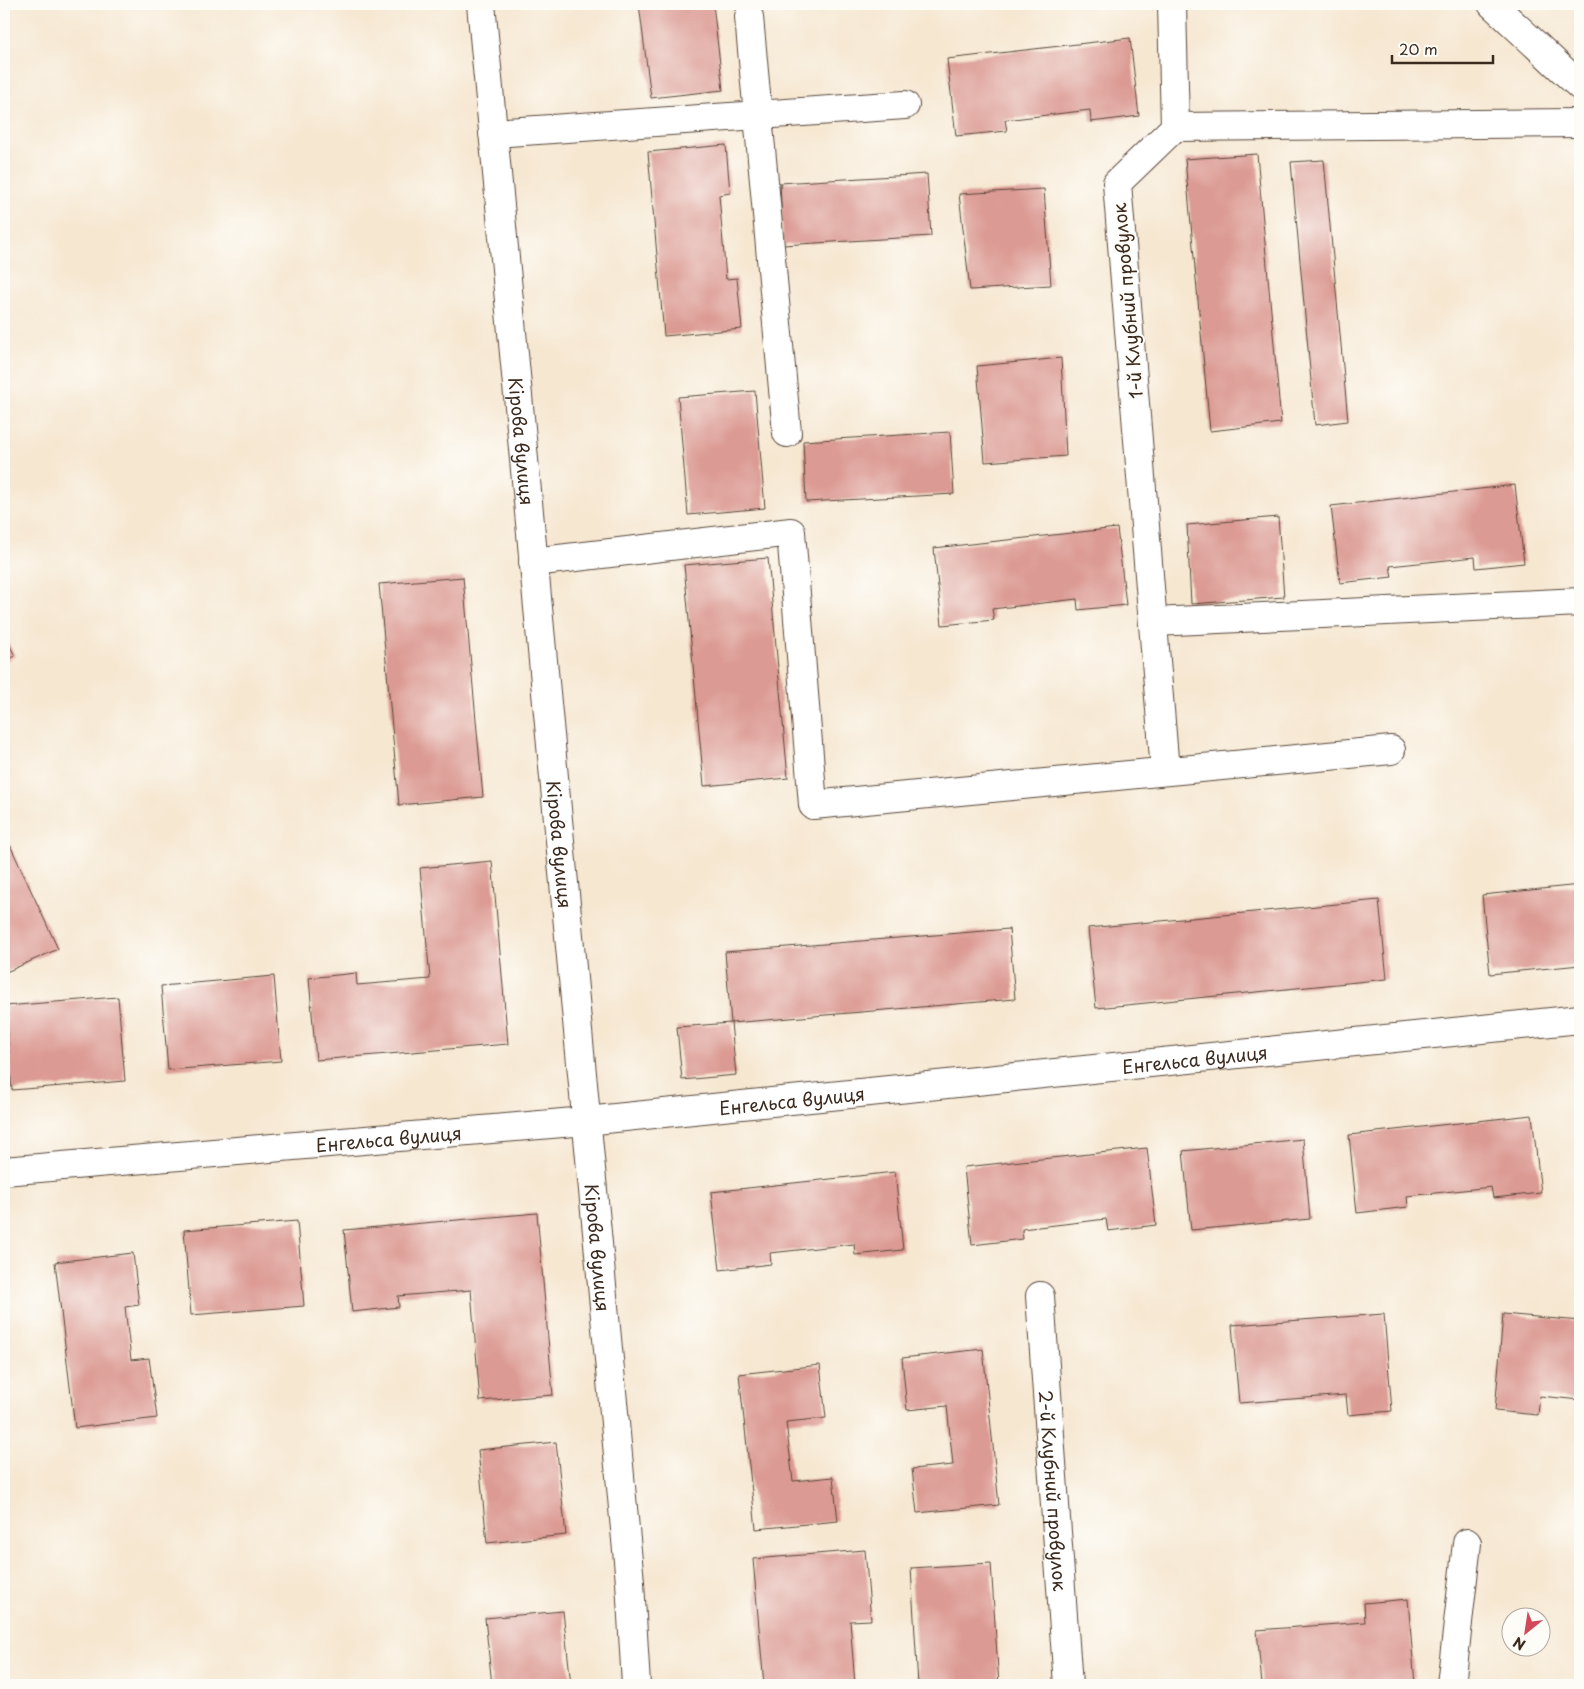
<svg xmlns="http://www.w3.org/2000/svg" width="1584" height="1689" viewBox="0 0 1584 1689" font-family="'Playpen Sans',sans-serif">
<rect width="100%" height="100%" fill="#fdfcf7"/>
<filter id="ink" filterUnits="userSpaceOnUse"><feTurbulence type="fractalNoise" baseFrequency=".02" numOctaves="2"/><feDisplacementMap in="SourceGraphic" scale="10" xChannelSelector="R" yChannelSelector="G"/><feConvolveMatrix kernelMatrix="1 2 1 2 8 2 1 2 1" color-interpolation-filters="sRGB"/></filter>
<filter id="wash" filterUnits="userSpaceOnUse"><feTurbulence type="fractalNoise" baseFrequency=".0096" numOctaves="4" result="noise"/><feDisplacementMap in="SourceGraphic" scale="20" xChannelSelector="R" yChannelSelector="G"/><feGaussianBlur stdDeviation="1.12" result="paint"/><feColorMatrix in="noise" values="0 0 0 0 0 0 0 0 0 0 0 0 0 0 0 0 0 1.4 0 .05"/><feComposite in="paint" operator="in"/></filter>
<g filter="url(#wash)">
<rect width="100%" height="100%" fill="#f6e7d1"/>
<g id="blocks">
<!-- building -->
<path fill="#db9a93" d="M 639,4 L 713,4 L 723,90 L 651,98 Z
M 1130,38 L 1139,116 L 1091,122 L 1090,110 L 1005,120 L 1007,131 L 956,136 L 947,59 Z
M 726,145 L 730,193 L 719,195 L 726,279 L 737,278 L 742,329 L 664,336 L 648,152 Z
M 1257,154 L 1281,423 L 1210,431 L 1185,159 Z
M 1324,160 L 1348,421 L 1315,425 L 1291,162 Z
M 927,174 L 931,236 L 783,245 L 780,183 Z
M 1044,189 L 1051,285 L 970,290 L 959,194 Z
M 1061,358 L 1066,456 L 985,462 L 977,366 Z
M 755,391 L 765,508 L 688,515 L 678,397 Z
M 950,432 L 954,494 L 806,502 L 803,441 Z
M 1515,485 L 1524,563 L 1476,568 L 1475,557 L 1390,566 L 1392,577 L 1340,583 L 1331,506 Z
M 1278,517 L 1284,597 L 1191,604 L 1187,525 Z
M 1117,528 L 1126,605 L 1078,610 L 1077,599 L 992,609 L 994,620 L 942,625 L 934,548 Z
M 768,558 L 788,778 L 704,786 L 684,565 Z
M 463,577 L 483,797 L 399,805 L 379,584 Z
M 4,634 L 15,656 L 4,662 Z
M 10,845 L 58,949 L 4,973 L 4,848 Z
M 492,861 L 508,1044 L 316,1060 L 309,978 L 356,973 L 357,985 L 430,979 L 420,868 Z
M 1580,885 L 1580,965 L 1490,974 L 1482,895 Z
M 1379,900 L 1387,979 L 1096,1008 L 1088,928 Z
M 1009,929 L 1015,999 L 731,1023 L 725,952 Z
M 274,976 L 281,1061 L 168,1070 L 161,986 Z
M 118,997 L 125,1081 L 12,1090 L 5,1006 Z
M 731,1023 L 736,1075 L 682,1080 L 677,1027 Z
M 1532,1115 L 1541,1193 L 1493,1198 L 1491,1187 L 1407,1196 L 1408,1207 L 1357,1213 L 1349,1135 Z
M 1303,1139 L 1310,1219 L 1191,1230 L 1183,1151 Z
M 1147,1148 L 1156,1225 L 1108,1231 L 1106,1219 L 1022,1229 L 1023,1239 L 972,1245 L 964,1167 Z
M 895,1172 L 903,1250 L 855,1255 L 854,1244 L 770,1253 L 771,1264 L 720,1270 L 711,1192 Z
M 537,1213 L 553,1395 L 480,1401 L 471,1290 L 398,1296 L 399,1307 L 352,1312 L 344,1230 Z
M 297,1221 L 304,1306 L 191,1315 L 184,1230 Z
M 133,1253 L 139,1305 L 125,1307 L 131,1360 L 149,1358 L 157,1418 L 75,1428 L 55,1262 Z
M 1384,1314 L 1392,1411 L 1348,1415 L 1346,1395 L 1239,1403 L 1232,1325 Z
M 1503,1314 L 1580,1321 L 1580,1400 L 1540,1396 L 1538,1415 L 1495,1411 Z
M 983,1349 L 999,1505 L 917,1513 L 912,1469 L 953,1465 L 947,1406 L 907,1410 L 902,1358 Z
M 820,1365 L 826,1418 L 786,1422 L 793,1481 L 833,1477 L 838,1521 L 756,1529 L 739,1374 Z
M 556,1442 L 566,1535 L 487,1543 L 478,1450 Z
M 865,1550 L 871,1620 L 850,1621 L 855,1685 L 764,1685 L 753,1559 Z
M 991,1563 L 999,1685 L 918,1685 L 911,1568 Z
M 1408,1599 L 1415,1685 L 1262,1685 L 1257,1630 L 1365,1622 L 1364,1603 Z
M 563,1611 L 571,1685 L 492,1685 L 485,1618 Z"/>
</g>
</g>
<g filter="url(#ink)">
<use href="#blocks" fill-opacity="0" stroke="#574639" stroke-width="1"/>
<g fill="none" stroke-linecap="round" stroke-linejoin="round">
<!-- minor casing -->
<g stroke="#574639" stroke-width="30">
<g id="minor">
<path id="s1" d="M 481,4 L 630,1582 L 636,1685"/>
<path d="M 1492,4 L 1580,86"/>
<path d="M 749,17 L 787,433"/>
<path d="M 1175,127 L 1580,123"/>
<path d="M 493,133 L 905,105"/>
<path d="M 533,562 L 791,532 L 813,805 L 1391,750"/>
<path d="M 1154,622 L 1580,602"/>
<path d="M 1165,771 L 1117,183 L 1175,127 L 1172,4"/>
<path id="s2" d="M 4,1171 L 586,1121 L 1580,1019"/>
<path id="s3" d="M 1040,1296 L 1068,1685"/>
<path d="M 1451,1685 L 1467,1543"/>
</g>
</g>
<!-- minor -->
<use href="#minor" stroke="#fff" stroke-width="28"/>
</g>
</g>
<g text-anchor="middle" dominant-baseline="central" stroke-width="4" stroke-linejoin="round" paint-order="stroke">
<!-- street labels -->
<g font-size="18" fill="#3b2a1e" stroke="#fdfcf7">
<text transform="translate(1127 301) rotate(-95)">1-й Клубний провулок</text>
<text stroke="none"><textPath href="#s1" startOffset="439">Кірова вулиця</textPath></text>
<text stroke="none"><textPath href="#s1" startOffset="844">Кірова вулиця</textPath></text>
<text stroke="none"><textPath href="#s2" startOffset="1196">Енгельса вулиця</textPath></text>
<text stroke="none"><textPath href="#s2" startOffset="791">Енгельса вулиця</textPath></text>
<text stroke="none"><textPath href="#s2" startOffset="386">Енгельса вулиця</textPath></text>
<text stroke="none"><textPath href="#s1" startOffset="1249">Кірова вулиця</textPath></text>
<text stroke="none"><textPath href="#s3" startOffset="195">2-й Клубний провулок</textPath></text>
</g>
</g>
<!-- margin -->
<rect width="1584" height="1689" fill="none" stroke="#fdfcf7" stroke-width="20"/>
<!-- north arrow -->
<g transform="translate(1526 1632) rotate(210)"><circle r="24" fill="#fdfcf7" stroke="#afa8a0"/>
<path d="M0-4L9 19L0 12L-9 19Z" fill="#d1495b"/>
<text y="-8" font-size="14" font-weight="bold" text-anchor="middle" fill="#3b2a1e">N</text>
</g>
<!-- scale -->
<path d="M1392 55v8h101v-8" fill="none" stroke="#3b2a1e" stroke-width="2.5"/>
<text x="1399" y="55" font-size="15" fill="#3b2a1e" stroke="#fdfcf7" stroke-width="4" paint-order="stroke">20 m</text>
</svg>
